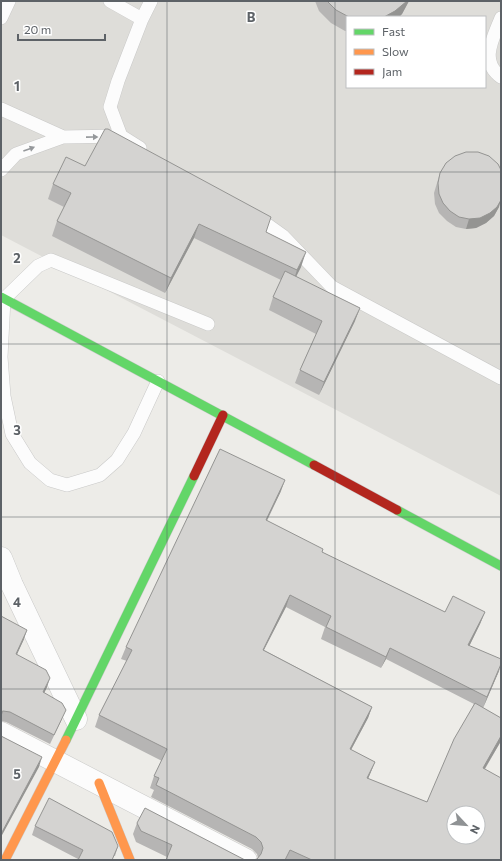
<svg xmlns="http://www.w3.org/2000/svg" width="502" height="861" viewBox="0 0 502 861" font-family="Commissioner,sans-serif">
<rect width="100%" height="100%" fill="#edece8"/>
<!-- industrial -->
<path fill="#deddd9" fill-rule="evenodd" d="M 1,1 L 501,1 L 501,496 L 1,235 ZM 347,17 L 485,17 L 485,87 L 347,87 Z"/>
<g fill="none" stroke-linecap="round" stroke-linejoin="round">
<!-- lane casing -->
<g stroke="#c9c9c8" stroke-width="14">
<path id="lane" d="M 110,1 L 142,19
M 1,18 L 9,1
M 501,18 C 493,39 479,61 501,77
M 1,109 L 63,137
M 121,136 L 110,107 L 118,81 L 142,19 L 151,1
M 1,170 L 16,154 L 63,137 L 121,136 L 140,148
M 255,216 L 283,236 L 332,287 L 501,378
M 158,381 L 134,433 L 117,460 L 100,475 L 67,485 L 50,480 L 30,463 L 12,434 L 4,396 L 1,357 L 4,299 L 38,266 L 51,260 L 208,324"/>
</g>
<!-- street casing -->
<g stroke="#c9c9c8" stroke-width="23">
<path id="street" d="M 1,558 L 12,585 L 76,719
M 1,733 L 246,860"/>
</g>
<!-- fast casing -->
<g stroke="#cacaca" stroke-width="10">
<path id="fast" d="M 1,297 L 314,465
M 397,510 L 501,566
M 66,740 L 194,476"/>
</g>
<!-- slow casing -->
<g stroke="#cacaca" stroke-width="10">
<path id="slow" d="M 99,783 L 130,860
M 5,860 L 66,740"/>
</g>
<!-- jam casing -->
<g stroke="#cacaca" stroke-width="10">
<path id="jam" d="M 314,465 L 397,510
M 194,476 L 223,415"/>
</g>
<!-- lane -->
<use href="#lane" stroke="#fcfcfc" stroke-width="13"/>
<!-- street -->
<use href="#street" stroke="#fcfcfc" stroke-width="22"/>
<!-- fast -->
<use href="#fast" stroke="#63d668" stroke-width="9"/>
<!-- slow -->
<use href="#slow" stroke="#ff974d" stroke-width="9"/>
<!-- jam -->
<use href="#jam" stroke="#b3261e" stroke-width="9"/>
</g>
<!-- wall -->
<path fill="#b6b5b4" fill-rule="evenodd" d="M 315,1 L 409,1 L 402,14 L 399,17 L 347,17 L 347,31 L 345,31 L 331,23 L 319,11 Z
M 85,166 L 266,232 L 301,267 L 296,276 L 355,321 L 319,395 L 295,383 L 300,370 L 316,334 L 269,310 L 273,297 L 281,280 L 194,238 L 165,293 L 52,236 L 57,221 L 64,207 L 48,199 L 53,184 Z
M 440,173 L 499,207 L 494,216 L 486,223 L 476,228 L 466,229 L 456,227 L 447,221 L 439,213 L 435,204 L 434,193 Z
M 281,491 L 267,521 L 322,552 L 445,612 L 485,612 L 480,624 L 469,646 L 499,671 L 483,708 L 501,718 L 501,741 L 485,769 L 501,860 L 253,860 L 257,859 L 258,858 L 257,854 L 252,849 L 151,797 L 154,790 L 150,788 L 154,776 L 162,761 L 95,727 L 99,715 L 127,661 L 121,659 L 126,647 ZM 286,607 L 325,627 L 321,639 L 381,668 L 386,659 L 474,704 L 427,802 L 368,779 L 375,762 L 351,750 L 368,718 L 372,707 L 264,650 Z
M 1,616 L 24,639 L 17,654 L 47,687 L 44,693 L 62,719 L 50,744 L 6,722 L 1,721 Z
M 137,823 L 245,860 L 167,857 L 136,842 L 133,834 Z
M 35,826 L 118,846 L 115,856 L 78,859 L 32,835 Z"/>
<!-- shaded-wall -->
<path fill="#949492" d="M 407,1 L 409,1 L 402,14 L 399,17 L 384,17 Z
M 501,200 L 499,207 L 494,216 L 486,223 L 476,228 L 466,229 L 469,219 Z
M 199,224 L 194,238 L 165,293 L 171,278 Z
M 306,252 L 301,267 L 292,285 L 297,270 Z
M 360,308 L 355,321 L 319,395 L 324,382 Z
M 285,480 L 281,491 L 261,532 L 266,520 Z
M 290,595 L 286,607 L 258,661 L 263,650 Z
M 485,612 L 480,624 L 464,657 L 468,645 Z
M 27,630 L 24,639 L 13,663 L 16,654 Z
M 390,648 L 386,659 L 381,668 L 386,657 Z
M 501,665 L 499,671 L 483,708 L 487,697 Z
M 50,678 L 47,687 L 40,702 L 43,692 Z
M 372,707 L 368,718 L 345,761 L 350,749 Z
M 3,711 L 1,718 L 1,712 Z
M 501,736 L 501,741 L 478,780 L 483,768 Z
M 42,757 L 39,767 L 1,837 L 1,834 Z
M 375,762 L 370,774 L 363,790 L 367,778 Z"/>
<!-- building -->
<path fill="#d4d3d1" stroke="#949492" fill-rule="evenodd" d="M 327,1 L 407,1 L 395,11 L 384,17 L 349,17 L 336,10 Z
M 105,129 L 108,129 L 271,217 L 266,232 L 306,252 L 297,270 L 199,224 L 171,278 L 57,221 L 71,193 L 53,184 L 66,157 L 85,166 Z
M 466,152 L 478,152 L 489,156 L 498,164 L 501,170 L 501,200 L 497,207 L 490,213 L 480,218 L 469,219 L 459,217 L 450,211 L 443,203 L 439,194 L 438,183 L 440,173 L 446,163 L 455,156 Z
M 285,271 L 360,308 L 324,382 L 300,370 L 322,321 L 273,297 Z
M 220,449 L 285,480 L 266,520 L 323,549 L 322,552 L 445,612 L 453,596 L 485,612 L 468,645 L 501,659 L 501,664 L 487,697 L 390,648 L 386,657 L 326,627 L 331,616 L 290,595 L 263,650 L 372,707 L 350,749 L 375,762 L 367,778 L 427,802 L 454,739 L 475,703 L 501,718 L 501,736 L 483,768 L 501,778 L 501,860 L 312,860 L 290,850 L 285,860 L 253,860 L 257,859 L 261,854 L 263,848 L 261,842 L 256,837 L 156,785 L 159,778 L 154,776 L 167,749 L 99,715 L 132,650 L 126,647 ZM 454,813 L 478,813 L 478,837 L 454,837 Z
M 1,616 L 27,630 L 16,654 L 46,670 L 50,678 L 43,692 L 62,703 L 66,710 L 54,735 L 10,712 L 3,711 L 1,712 Z
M 1,736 L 42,757 L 1,834 Z
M 49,798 L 112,832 L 118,846 L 112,860 L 78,860 L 83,850 L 35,826 Z
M 145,808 L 245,860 L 248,860 L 166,860 L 172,845 L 141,831 L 137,823 Z"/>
<!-- one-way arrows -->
<defs><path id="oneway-solid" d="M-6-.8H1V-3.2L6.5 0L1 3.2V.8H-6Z"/></defs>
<g fill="#95989b">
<use href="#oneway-solid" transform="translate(92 137) rotate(-1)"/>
<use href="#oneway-solid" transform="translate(29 149) rotate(-20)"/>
</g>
<!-- grid -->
<path fill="none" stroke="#5d6267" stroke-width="1" stroke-opacity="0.55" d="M 167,1 L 167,860M 335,1 L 335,860M 1,172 L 501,172M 1,344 L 501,344M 1,517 L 501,517M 1,689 L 501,689"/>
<g font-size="13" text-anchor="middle" font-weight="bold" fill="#5d6267" stroke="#fff" stroke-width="3" stroke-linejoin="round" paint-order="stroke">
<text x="251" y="22">B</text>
<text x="17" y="91">1</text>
<text x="17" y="263">2</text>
<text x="17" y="435">3</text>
<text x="17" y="607">4</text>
<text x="17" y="779">5</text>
</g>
<!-- border -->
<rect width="502" height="861" fill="none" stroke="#5d6267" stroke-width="4"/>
<!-- legend -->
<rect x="346" y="16" width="140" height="72" fill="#ffffff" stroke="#bec0c2"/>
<rect x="354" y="29" width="20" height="6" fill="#63d668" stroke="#bec0c2"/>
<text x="382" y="36" font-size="12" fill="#5d6267">Fast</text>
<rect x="354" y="49" width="20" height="6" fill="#ff974d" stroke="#bec0c2"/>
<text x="382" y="56" font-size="12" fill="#5d6267">Slow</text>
<rect x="354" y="69" width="20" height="6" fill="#b3261e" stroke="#bec0c2"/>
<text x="382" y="76" font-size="12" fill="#5d6267">Jam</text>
<!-- north arrow -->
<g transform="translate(466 825) rotate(116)"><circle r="19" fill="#ffffff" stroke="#bec0c2"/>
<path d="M0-3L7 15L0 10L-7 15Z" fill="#8f9294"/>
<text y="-6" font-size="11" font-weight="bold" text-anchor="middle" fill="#5d6267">N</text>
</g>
<!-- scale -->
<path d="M18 34v6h87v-6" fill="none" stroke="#5d6267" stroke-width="2"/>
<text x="24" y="34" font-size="12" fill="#5d6267" stroke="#ffffff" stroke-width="3" paint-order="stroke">20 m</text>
</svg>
